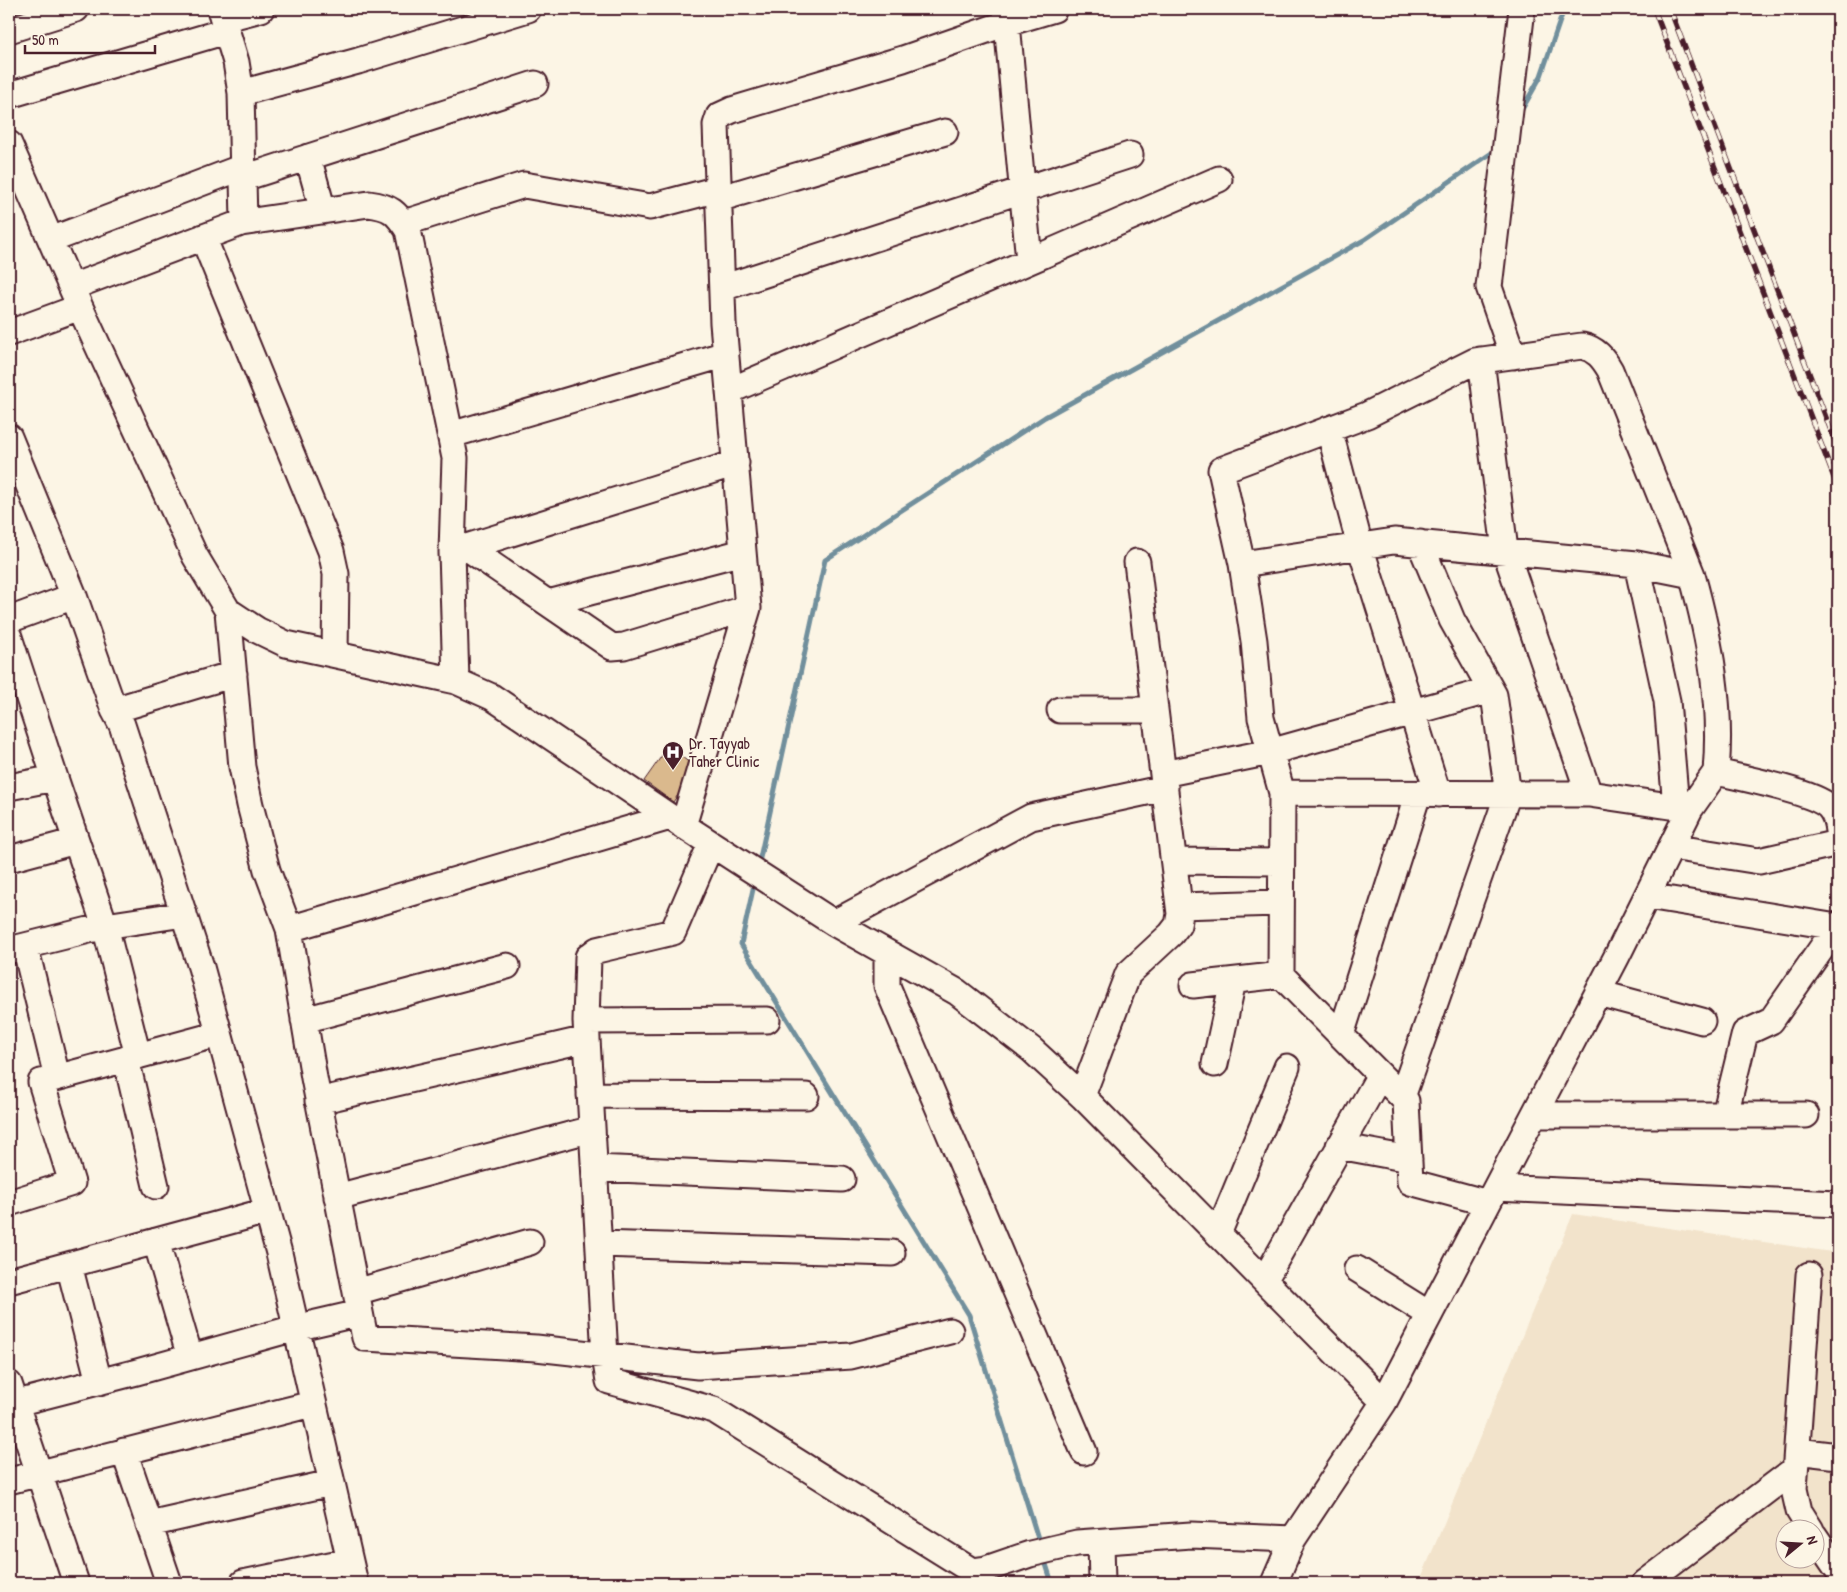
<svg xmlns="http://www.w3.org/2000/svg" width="1847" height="1592" viewBox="0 0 1847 1592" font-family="'Patrick Hand',sans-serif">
<rect width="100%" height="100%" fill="#fcf5e5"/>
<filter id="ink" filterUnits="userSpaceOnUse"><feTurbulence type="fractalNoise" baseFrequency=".02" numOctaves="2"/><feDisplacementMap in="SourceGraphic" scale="10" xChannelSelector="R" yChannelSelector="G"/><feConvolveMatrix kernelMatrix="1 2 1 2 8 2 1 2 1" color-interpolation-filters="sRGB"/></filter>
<g filter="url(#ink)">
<!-- built -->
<path fill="#f2e3cb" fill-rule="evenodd" d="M 1573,1214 L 1838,1253 L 1838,1583 L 1419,1583 ZM 1784,1530 L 1814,1530 L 1814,1560 L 1784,1560 Z"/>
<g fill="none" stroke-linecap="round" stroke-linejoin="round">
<!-- stream -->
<path stroke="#718f9c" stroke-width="5" d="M 1521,111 L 1541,76 L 1564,9
M 758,867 L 825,560 L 1045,417 L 1364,240 L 1496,150
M 755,880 L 741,944 L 969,1315 L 1040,1545
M 1044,1558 L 1052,1583"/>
</g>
<!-- building -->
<path fill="#dab98d" stroke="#4a1f2b" d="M 668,747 L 697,768 L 673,802 L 644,781 Z"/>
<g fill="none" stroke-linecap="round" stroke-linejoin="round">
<!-- minor casing -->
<g stroke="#4a1f2b" stroke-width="29">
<path id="minor" d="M 220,9 L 236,62 L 241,93 L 244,222
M 223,19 L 261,9
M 9,30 L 76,9
M 241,93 L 358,61 L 528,9
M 9,95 L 226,31
M 9,144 L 80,307 L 195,556 L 228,611 L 257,630 L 286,644 L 456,681 L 492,697 L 670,817 L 834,923 L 957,992 L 1032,1050 L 1082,1096 L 1384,1402 L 1293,1539 L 1274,1583
M 308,157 L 323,211
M 244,178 L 535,84
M 718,199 L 945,132
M 404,223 L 524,185 L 650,207 L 718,189
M 203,237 L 331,551 L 336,574 L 335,654
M 51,240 L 243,167
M 1029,261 L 1007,23 L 1054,9
M 72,287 L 241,223 L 369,204 C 391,207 396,212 408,230 L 455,458 L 452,552 L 456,681
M 722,288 L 1130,155
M 9,333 L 80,307
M 1513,356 L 1489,287 L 1522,9
M 1481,360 L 1505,550 L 1589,794
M 729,391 L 1219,179
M 1329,429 L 1360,546 L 1438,794
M 451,435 L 726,354
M 9,437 L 74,596 L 114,710 L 122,725 L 201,967 L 279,1253 L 355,1583
M 466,547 L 612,647 L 624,646 L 748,608
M 454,551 L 736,463
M 1242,564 L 1221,470 L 1367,415 L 1475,361 L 1582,346 C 1596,349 1603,358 1610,370 L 1692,575
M 1637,564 L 1667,701 L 1676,807
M 548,603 L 743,552
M 228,611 L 242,767 L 250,805 L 267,870 L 289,929 L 314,1078 L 365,1338 L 536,1348 L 698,1366 L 851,1356 L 950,1331
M 9,620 L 74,596
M 9,637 L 55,778
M 114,710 L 234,674
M 1060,710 L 1155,710
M 1163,774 L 1270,752 L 1491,690
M 9,787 L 55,778 L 105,926 L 184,914
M 1282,793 L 1261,718 L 1254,641 L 1242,564 L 1394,541 L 1637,564 L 1692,575 C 1710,640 1722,704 1716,772
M 683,826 L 748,608 L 723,323 L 716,125 L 719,116 L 732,110 L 903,59 L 1007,23 L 1006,9
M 711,844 L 673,932 L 597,950 L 588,957 L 586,1021 L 605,1356 L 609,1381 L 714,1410 L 972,1571 L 986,1569 L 1030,1554 L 1077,1543 L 1191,1535 L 1293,1539
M 1671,847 L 1759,861 L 1838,843
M 9,859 L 76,841
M 1174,861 L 1281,862
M 1647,896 L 1837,927
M 1179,906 L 1281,903
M 834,923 L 1031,817 L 1165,788
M 289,929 L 670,817
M 25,946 L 57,1077
M 9,950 L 105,926 L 138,1056
M 887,953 L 887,986 L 1084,1452
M 1193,985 L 1281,975
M 1598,993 L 1702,1021
M 304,1020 L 507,966
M 586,1021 L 767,1020
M 1341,1035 L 1418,794
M 126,1059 L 156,1186
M 1215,1064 L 1233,981
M 590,1095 L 806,1096
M 1082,1096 L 1128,974 L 1171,934 L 1178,925 L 1180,914 L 1137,562
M 1402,1097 L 1508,794 L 1494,695 L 1452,620 L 1420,543
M 318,1101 L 587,1039
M 1534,1115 L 1806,1115
M 1725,1115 L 1745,1033 L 1771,1021 L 1838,925
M 1339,1146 L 1409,1159
M 595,1168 L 842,1179
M 1496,1188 L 1838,1204
M 337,1197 L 592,1129
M 9,1203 L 72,1183 L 41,1082 L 219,1034
M 1488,1203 L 1410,1182 L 1406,1101 L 1281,975 L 1282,793 L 1589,794 L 1690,809
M 1218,1234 L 1287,1067
M 156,1241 L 190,1357
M 599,1244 L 892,1253
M 69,1265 L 99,1382
M 1357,1269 L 1429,1314
M 1809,1275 L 1794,1489 L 1799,1511 L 1811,1530
M 1265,1279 L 1380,1075
M 9,1281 L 267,1211
M 356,1292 L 530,1242
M 9,1384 L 76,1583
M 1384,1402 L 1617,956 L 1690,809 L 1716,772 C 1738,777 1813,792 1828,806 C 1835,813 1837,821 1838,831
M 9,1405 L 137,1372 L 295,1328 L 360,1313
M 124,1451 L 169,1583
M 1797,1451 L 1838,1456
M 9,1481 L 312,1404
M 149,1524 L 331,1483
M 1814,1535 L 1838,1570
M 1101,1542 L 1102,1583
M 243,1583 L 349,1561
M 1645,1583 L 1795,1469"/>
</g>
<!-- minor -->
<use href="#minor" stroke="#fcf5e5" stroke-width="25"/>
<!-- rail casing -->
<g stroke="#4a1f2b" stroke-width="5.5">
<path id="rail" d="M 1654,9 L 1838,488
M 1670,9 L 1838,449"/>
</g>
<!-- rail -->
<use href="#rail" stroke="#fcf5e5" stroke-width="4" stroke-dasharray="11" stroke-linecap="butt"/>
</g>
</g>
<!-- icons -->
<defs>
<g id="hospital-pin" transform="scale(1.125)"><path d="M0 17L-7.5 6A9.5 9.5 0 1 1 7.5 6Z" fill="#4a1f2b" stroke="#fcf5e5"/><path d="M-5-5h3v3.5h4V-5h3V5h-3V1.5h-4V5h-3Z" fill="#fff"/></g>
</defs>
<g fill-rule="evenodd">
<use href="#hospital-pin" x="673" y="752"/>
</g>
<g text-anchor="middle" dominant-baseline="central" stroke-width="4" stroke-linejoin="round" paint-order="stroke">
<!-- poi labels -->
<g font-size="16" fill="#4a1f2b" stroke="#fcf5e5" text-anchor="start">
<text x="689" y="743">Dr. Tayyab<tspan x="689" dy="18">Taher Clinic</tspan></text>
</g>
</g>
<!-- margin -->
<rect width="1847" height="1592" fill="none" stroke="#fcf5e5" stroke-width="30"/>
<rect x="15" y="15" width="1817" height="1562" fill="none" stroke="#4a1f2b" stroke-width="2" filter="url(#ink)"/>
<!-- north arrow -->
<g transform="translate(1800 1544) rotate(72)"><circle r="24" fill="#fcf5e5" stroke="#b59f9b"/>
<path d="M0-4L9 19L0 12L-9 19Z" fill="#4a1f2b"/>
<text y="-8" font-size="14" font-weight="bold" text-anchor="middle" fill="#4a1f2b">N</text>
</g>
<!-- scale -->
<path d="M25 45v8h130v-8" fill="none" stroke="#4a1f2b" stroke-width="2.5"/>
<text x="32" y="45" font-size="15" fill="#4a1f2b" stroke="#fcf5e5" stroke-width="4" paint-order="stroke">50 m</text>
</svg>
